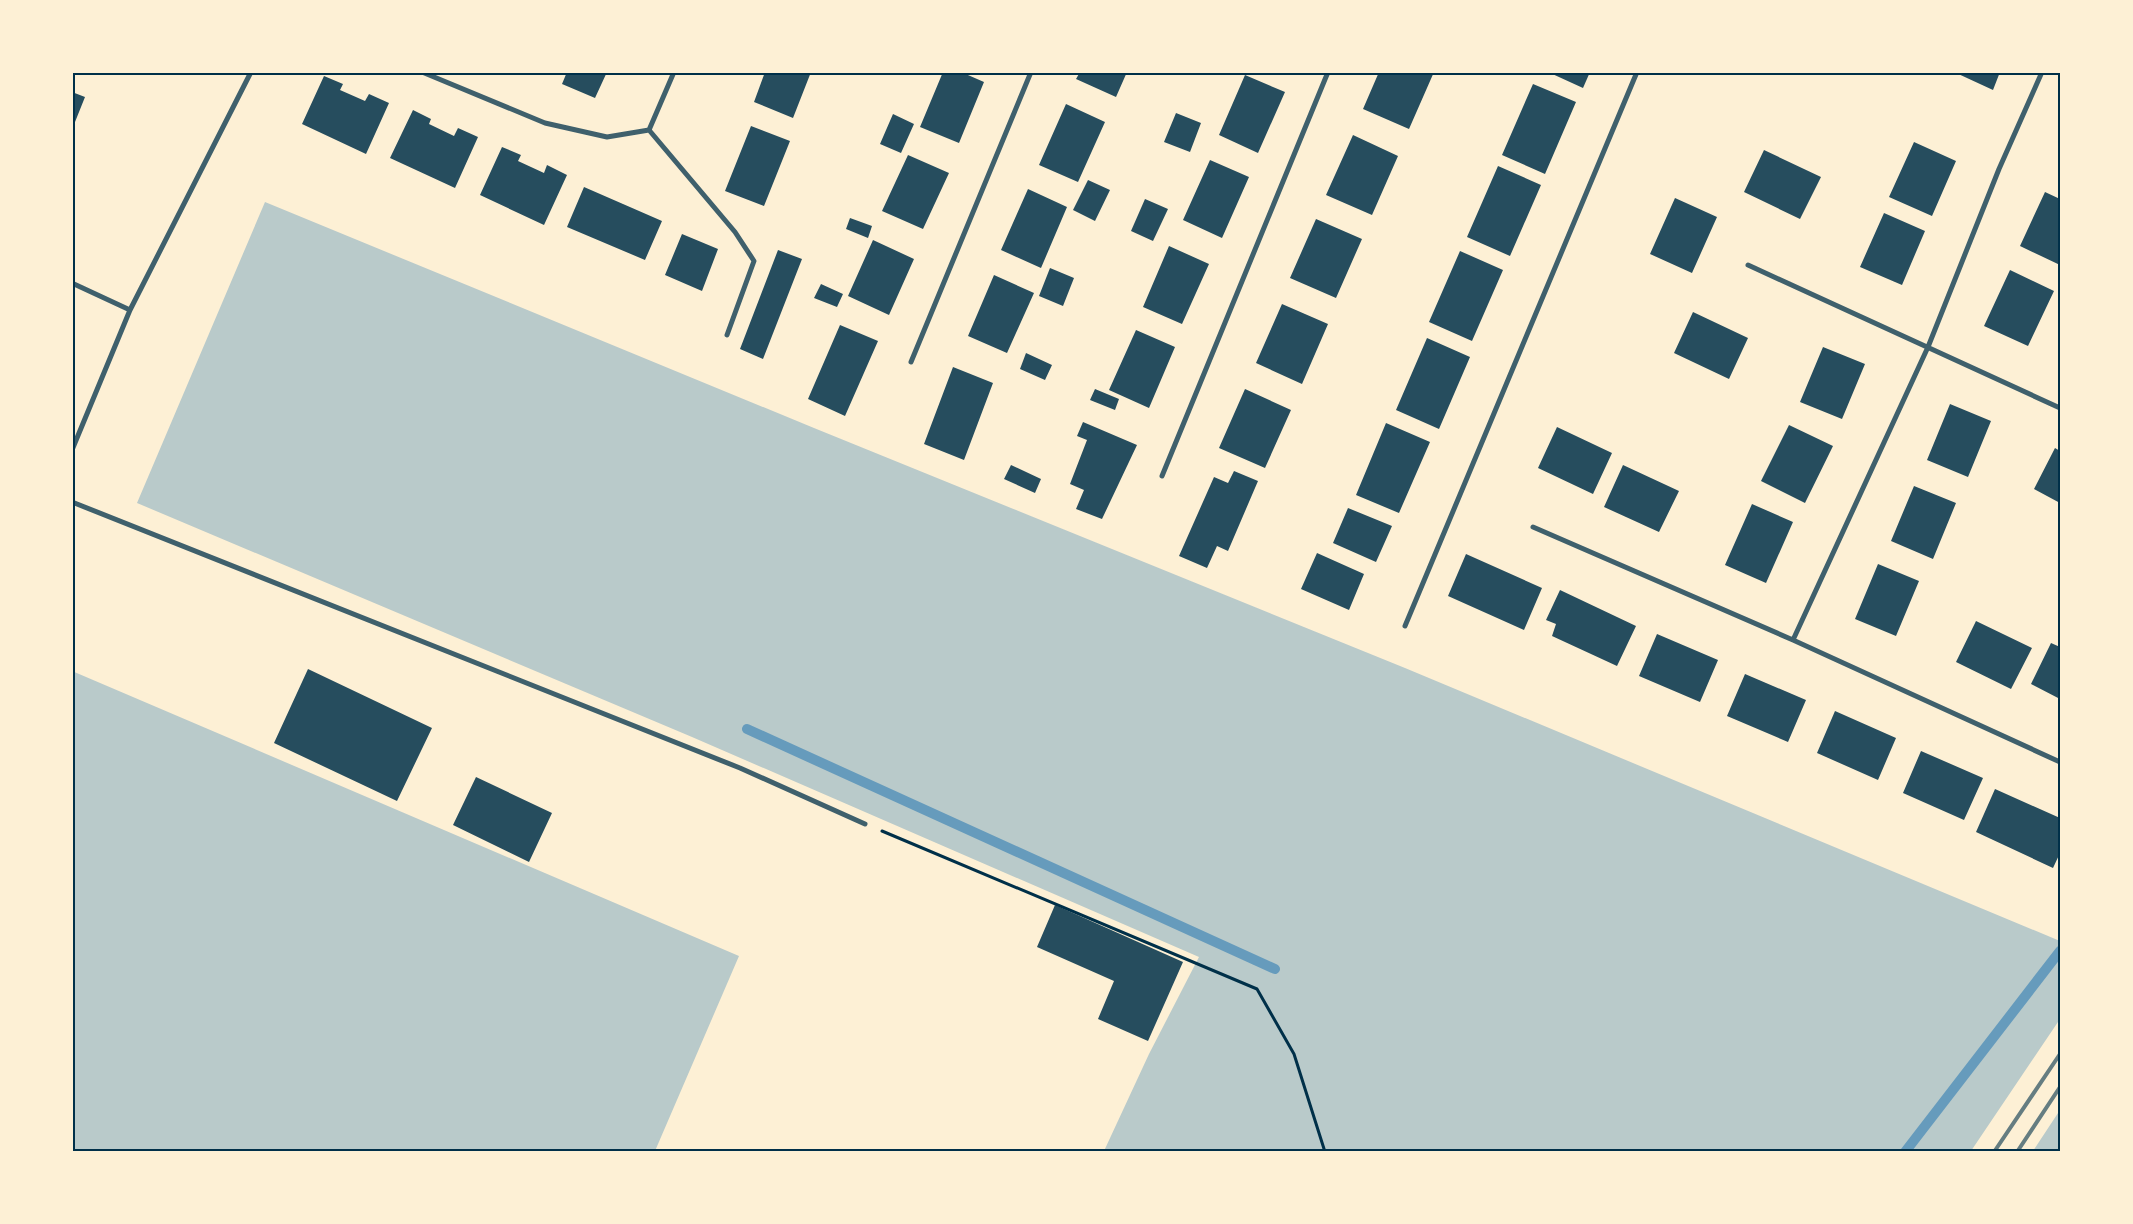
<svg xmlns="http://www.w3.org/2000/svg" width="2133" height="1224" viewBox="0 0 2133 1224" font-family="Helvetica,sans-serif">
<rect width="100%" height="100%" fill="#fdf0d5"/>
<!-- green -->
<path fill="#b9caca" d="M 265,202 L 814,428 L 1405,668 L 2060,941 L 2060,1019 L 1971,1151 L 1104,1151 L 1149,1054 L 1199,957 L 692,737 L 137,503 Z
M 72,671 L 739,956 L 655,1151 L 73,1151 Z
M 2060,1110 L 2060,1151 L 2033,1151 Z"/>
<g fill="none" stroke-linecap="round" stroke-linejoin="round">
<!-- stream -->
<path stroke="#669bbc" stroke-width="10" d="M 747,729 L 1275,969
M 1905,1152 L 2060,951"/>
</g>
<!-- building -->
<path fill="#264d5e" d="M 567,72 L 607,72 L 595,98 L 562,84 Z
M 765,72 L 811,72 L 793,118 L 754,102 Z
M 943,72 L 961,72 L 984,82 L 959,143 L 920,127 Z
M 1080,72 L 1127,72 L 1116,97 L 1076,79 Z
M 1379,72 L 1434,72 L 1409,129 L 1363,109 Z
M 1548,72 L 1590,72 L 1583,88 Z
M 1954,72 L 2000,72 L 1993,90 Z
M 1245,75 L 1285,92 L 1258,153 L 1219,135 Z
M 324,76 L 343,84 L 340,90 L 365,101 L 369,94 L 389,103 L 366,154 L 302,124 Z
M 1533,84 L 1576,102 L 1545,174 L 1502,155 Z
M 72,92 L 85,97 L 73,127 L 72,127 Z
M 1066,104 L 1105,122 L 1078,182 L 1039,165 Z
M 413,110 L 431,119 L 429,124 L 454,136 L 458,128 L 478,137 L 455,188 L 390,158 Z
M 1176,113 L 1201,123 L 1190,152 L 1164,142 Z
M 893,114 L 914,124 L 901,153 L 880,144 Z
M 751,126 L 790,141 L 764,206 L 725,191 Z
M 1353,135 L 1398,156 L 1372,215 L 1326,195 Z
M 1914,142 L 1956,161 L 1932,216 L 1889,197 Z
M 502,147 L 521,155 L 518,161 L 544,173 L 547,165 L 567,175 L 544,225 L 480,195 Z
M 1764,150 L 1821,177 L 1800,219 L 1744,192 Z
M 908,155 L 949,173 L 923,229 L 882,211 Z
M 1210,160 L 1249,177 L 1222,238 L 1183,220 Z
M 1498,166 L 1541,185 L 1510,256 L 1467,237 Z
M 1088,180 L 1110,190 L 1095,221 L 1073,210 Z
M 584,187 L 662,221 L 645,260 L 567,227 Z
M 1028,189 L 1067,207 L 1041,268 L 1001,250 Z
M 2045,192 L 2060,199 L 2060,265 L 2020,246 Z
M 1675,198 L 1717,217 L 1692,273 L 1650,254 Z
M 1145,199 L 1168,209 L 1153,241 L 1131,231 Z
M 1884,213 L 1925,231 L 1902,285 L 1860,267 Z
M 850,218 L 872,226 L 868,238 L 846,229 Z
M 1316,219 L 1362,239 L 1336,298 L 1290,278 Z
M 682,234 L 718,249 L 702,291 L 665,275 Z
M 873,240 L 914,259 L 889,315 L 848,296 Z
M 1169,246 L 1209,264 L 1182,324 L 1143,307 Z
M 778,250 L 802,259 L 763,359 L 740,349 Z
M 1460,251 L 1503,270 L 1472,341 L 1429,322 Z
M 1050,268 L 1074,278 L 1063,306 L 1039,296 Z
M 2010,270 L 2054,291 L 2028,346 L 1984,326 Z
M 994,275 L 1034,293 L 1007,353 L 968,336 Z
M 821,284 L 843,294 L 837,307 L 814,298 Z
M 1282,304 L 1328,324 L 1302,384 L 1256,363 Z
M 1693,312 L 1748,338 L 1729,379 L 1674,353 Z
M 840,325 L 878,341 L 845,416 L 808,399 Z
M 1136,330 L 1175,347 L 1149,408 L 1109,390 Z
M 1427,338 L 1470,357 L 1439,429 L 1396,410 Z
M 1823,347 L 1865,364 L 1842,419 L 1800,402 Z
M 1026,353 L 1052,365 L 1045,380 L 1020,369 Z
M 953,367 L 993,383 L 964,460 L 924,444 Z
M 1095,389 L 1119,399 L 1115,410 L 1090,400 Z
M 1245,389 L 1291,410 L 1265,468 L 1219,448 Z
M 1950,404 L 1991,421 L 1968,477 L 1927,460 Z
M 1083,422 L 1137,445 L 1102,519 L 1076,509 L 1084,490 L 1070,484 L 1087,440 L 1077,436 Z
M 1386,423 L 1430,442 L 1399,513 L 1356,495 Z
M 1789,425 L 1833,446 L 1805,503 L 1761,481 Z
M 1557,427 L 1612,453 L 1593,494 L 1538,468 Z
M 2055,448 L 2060,451 L 2060,503 L 2034,489 Z
M 1011,465 L 1041,479 L 1035,493 L 1004,479 Z
M 1623,465 L 1679,491 L 1659,532 L 1604,507 Z
M 1234,471 L 1258,481 L 1228,551 L 1217,546 L 1207,568 L 1179,556 L 1214,477 L 1228,483 Z
M 1914,486 L 1956,503 L 1933,559 L 1891,541 Z
M 1752,504 L 1793,522 L 1766,583 L 1725,565 Z
M 1348,508 L 1392,526 L 1376,562 L 1333,543 Z
M 1317,553 L 1364,574 L 1349,610 L 1301,589 Z
M 1466,554 L 1542,588 L 1524,630 L 1448,596 Z
M 1878,564 L 1919,581 L 1896,636 L 1855,619 Z
M 1560,590 L 1636,626 L 1617,666 L 1552,636 L 1556,624 L 1546,620 Z
M 1976,621 L 2032,648 L 2011,689 L 1956,662 Z
M 1657,634 L 1718,660 L 1700,702 L 1639,676 Z
M 2051,643 L 2060,647 L 2060,699 L 2031,684 Z
M 308,669 L 432,728 L 397,801 L 274,743 Z
M 1745,674 L 1806,700 L 1788,742 L 1727,716 Z
M 1835,711 L 1896,738 L 1878,780 L 1817,753 Z
M 1921,751 L 1983,778 L 1964,820 L 1903,793 Z
M 476,777 L 552,813 L 529,862 L 453,825 Z
M 1995,789 L 2060,818 L 2060,853 L 2053,868 L 1976,832 Z
M 1055,905 L 1183,962 L 1148,1041 L 1098,1019 L 1114,981 L 1037,947 Z"/>
<g fill="none" stroke-linecap="round" stroke-linejoin="round">
<!-- path -->
<path stroke="#003049" stroke-width="3" d="M 882,831 L 1257,989 L 1294,1054 L 1325,1152"/>
<!-- minor -->
<path stroke="#3f606c" stroke-width="5" d="M 422,72 L 545,123 L 607,137 L 649,130 L 674,72
M 649,130 L 735,232 L 754,261 L 727,335
M 1748,265 L 2060,408
M 74,284 L 130,310
M 911,362 L 1031,72
M 72,450 L 130,310 L 251,72
M 1162,476 L 1328,72
M 72,502 L 740,768 L 865,824
M 1533,527 L 1793,640 L 2060,762
M 1405,626 L 1637,72
M 1793,640 L 1928,347 L 1999,169 L 2042,72"/>
<!-- rail -->
<path stroke="#657d81" stroke-width="4" d="M 1994,1152 L 2060,1054
M 2017,1152 L 2060,1087"/>
</g>
<!-- border -->
<rect width="2133" height="1224" fill="none" stroke="#fdf0d5" stroke-width="148"/>
<rect x="74" y="74" width="1985" height="1076" fill="none" stroke="#003049" stroke-width="2"/>
</svg>
